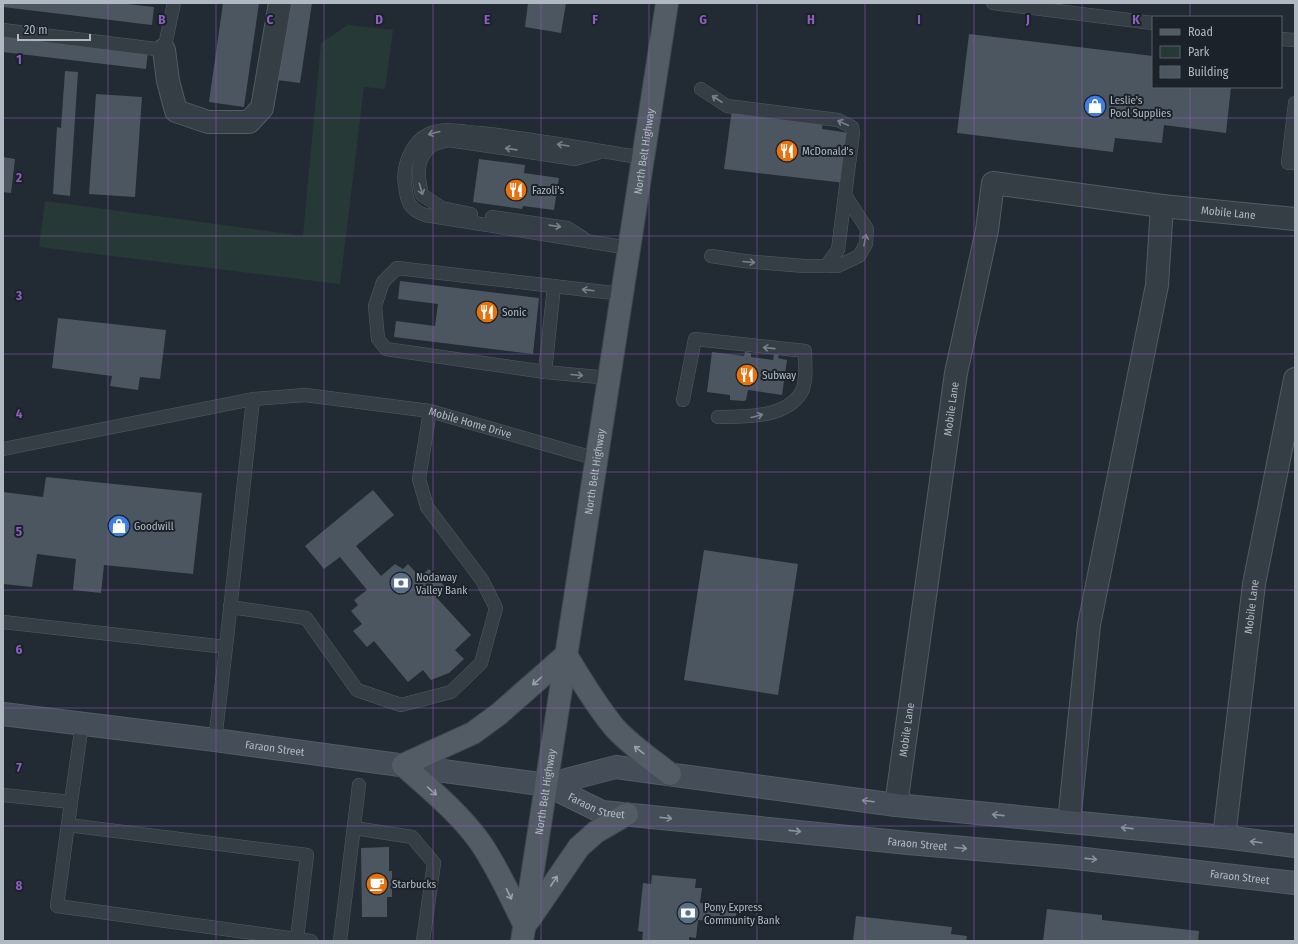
<svg xmlns="http://www.w3.org/2000/svg" width="1298" height="944" viewBox="0 0 1298 944" font-family="'Fira Sans Condensed',sans-serif">
<rect width="100%" height="100%" fill="#222b34"/>
<!-- green -->
<path fill="#273937" d="M 348,25 L 393,30 L 385,89 L 364,87 L 340,284 L 39,247 L 45,201 L 303,236 L 321,43 Z"/>
<!-- building -->
<path fill="#4b5660" d="M 3,3 L 118,3 L 154,7 L 152,25 L 3,7 Z
M 223,3 L 259,3 L 244,107 L 209,102 Z
M 289,3 L 312,3 L 300,83 L 277,80 Z
M 528,3 L 566,3 L 561,33 L 525,27 Z
M 3,34 L 148,51 L 146,69 L 3,52 Z
M 969,34 L 1153,56 L 1153,87 L 1231,87 L 1226,133 L 1164,125 L 1162,143 L 1115,138 L 1113,152 L 957,133 Z
M 65,71 L 78,72 L 70,196 L 53,194 L 57,127 L 61,128 Z
M 96,94 L 142,97 L 135,197 L 89,194 Z
M 732,109 L 823,120 L 822,129 L 850,133 L 845,183 L 724,169 Z
M 3,157 L 15,159 L 11,193 L 3,192 Z
M 479,159 L 525,165 L 524,173 L 559,178 L 554,210 L 523,206 L 522,209 L 473,202 Z
M 400,281 L 539,298 L 533,354 L 394,337 L 396,321 L 435,326 L 438,304 L 398,299 Z
M 58,318 L 166,330 L 160,379 L 140,377 L 138,390 L 110,386 L 112,376 L 52,368 Z
M 712,352 L 744,356 L 745,352 L 751,353 L 751,357 L 773,360 L 774,354 L 779,354 L 778,358 L 787,360 L 782,395 L 748,390 L 746,400 L 744,401 L 730,400 L 730,395 L 707,392 Z
M 46,477 L 202,493 L 193,574 L 104,565 L 101,593 L 73,590 L 76,559 L 37,554 L 32,587 L 3,584 L 3,492 L 43,497 Z
M 373,490 L 394,515 L 356,546 L 381,576 L 395,564 L 403,569 L 408,564 L 420,577 L 429,569 L 446,588 L 436,597 L 471,635 L 455,650 L 464,659 L 449,673 L 431,680 L 423,670 L 408,682 L 374,641 L 367,647 L 353,631 L 362,624 L 351,611 L 358,605 L 354,600 L 367,590 L 340,557 L 324,569 L 305,546 Z
M 704,550 L 798,564 L 778,695 L 684,680 Z
M 389,847 L 389,871 L 392,871 L 392,897 L 387,897 L 387,917 L 362,917 L 361,848 Z
M 652,875 L 696,879 L 695,888 L 702,888 L 700,903 L 737,907 L 735,923 L 698,920 L 696,938 L 689,937 L 689,941 L 642,941 L 643,932 L 638,931 L 643,883 L 651,884 Z
M 1047,909 L 1102,915 L 1102,920 L 1199,931 L 1198,941 L 1043,941 Z
M 856,916 L 952,927 L 951,934 L 967,936 L 966,941 L 853,941 Z"/>
<g fill="none" stroke-linecap="round" stroke-linejoin="round">
<!-- lane casing -->
<g stroke="#535b63" stroke-width="14">
<g id="lane">
<path d="M 993,3 L 1153,23"/>
<path d="M 3,30 L 164,50 L 174,3"/>
<path d="M 1281,39 L 1295,40"/>
<path d="M 701,89 L 727,106 L 838,120 L 852,127 L 853,133 L 845,195 L 867,229 L 866,244 L 859,256 L 838,266 L 804,266 L 744,261 L 711,256"/>
<path d="M 1295,103 L 1288,163 L 1295,163"/>
<path d="M 471,214 L 442,208 L 422,195 C 418,178 415,160 430,147 C 434,143 442,142 448,140 L 575,159 L 597,153"/>
<path d="M 492,217 L 567,228 L 583,238"/>
<path d="M 629,248 L 425,215 C 409,209 407,202 405,185 C 402,167 411,142 429,134 C 444,127 464,132 480,133 C 535,139 589,149 643,158"/>
<path d="M 826,266 L 838,250 L 845,195"/>
<path d="M 545,372 L 554,286"/>
<path d="M 609,378 L 545,372 L 386,349 L 378,339 L 375,306 L 383,282 L 397,268 L 622,294"/>
<path d="M 683,400 L 695,339 L 805,351 C 805,363 807,381 802,391 C 788,418 744,417 718,417"/>
<path id="s1" d="M 3,449 L 253,399 L 305,395 L 430,411 L 597,459"/>
<path d="M 230,607 L 306,618 L 357,690 L 401,705 L 451,692 L 481,663 L 496,608 L 482,580 L 427,507 L 419,479 L 430,411"/>
<path d="M 3,622 L 226,647 L 253,399"/>
<path d="M 215,740 L 226,647"/>
<path d="M 3,795 L 71,802 L 82,724"/>
<path d="M 71,802 L 57,906 L 311,941"/>
<path d="M 68,825 L 307,855 L 297,939"/>
<path d="M 354,828 L 412,837 L 434,863 L 423,941"/>
<path d="M 340,941 L 359,785"/>
</g>
</g>
<!-- street casing -->
<g stroke="#535b63" stroke-width="24">
<g id="street">
<path d="M 164,50 L 168,81 L 176,111 L 208,122 L 249,122 L 262,108 L 280,3"/>
<path id="s2" d="M 896,805 L 956,373 L 987,230 L 993,183 L 1162,206 L 1295,219"/>
<path d="M 1069,822 L 1089,625 L 1157,285 L 1162,206"/>
<path id="s3" d="M 1224,837 L 1254,584 L 1295,379"/>
</g>
</g>
<!-- secondary casing -->
<g stroke="#535b63" stroke-width="24">
<g id="secondary">
<path id="s4" d="M 3,714 L 215,740 L 547,785 L 602,812 L 908,843 L 1067,857 L 1295,883"/>
<path d="M 547,785 L 616,767 L 896,805 L 1224,837 L 1295,846"/>
</g>
</g>
<!-- primary casing -->
<g stroke="#3f464f" stroke-width="24">
<g id="primary">
<path d="M 529,920 L 579,847 L 596,832 L 627,814"/>
<path d="M 525,926 C 511,898 498,868 480,842 C 459,813 430,789 403,765 L 473,733 L 499,714 L 566,655 C 581,680 596,705 614,727 C 630,745 651,759 670,774"/>
<path id="s5" d="M 522,941 L 667,3"/>
</g>
</g>
<!-- lane -->
<use href="#lane" stroke="#353d45" stroke-width="13"/>
<!-- street -->
<use href="#street" stroke="#353d45" stroke-width="22"/>
<!-- secondary -->
<use href="#secondary" stroke="#444d58" stroke-width="22"/>
<!-- primary -->
<use href="#primary" stroke="#535c65" stroke-width="22"/>
</g>
<!-- one-way arrows -->
<defs><path id="oneway-shaft" d="M-6 0H5M1.5-3L5.5 0L1.5 3" fill="none" stroke-width="1.6" stroke-linecap="round" stroke-linejoin="round"/></defs>
<g stroke="#79818a">
<use href="#oneway-shaft" transform="translate(717 99) rotate(-147)"/>
<use href="#oneway-shaft" transform="translate(843 123) rotate(-155)"/>
<use href="#oneway-shaft" transform="translate(434 133) rotate(165)"/>
<use href="#oneway-shaft" transform="translate(563 145) rotate(-171)"/>
<use href="#oneway-shaft" transform="translate(511 149) rotate(-172)"/>
<use href="#oneway-shaft" transform="translate(421 189) rotate(73)"/>
<use href="#oneway-shaft" transform="translate(555 226) rotate(8)"/>
<use href="#oneway-shaft" transform="translate(865 240) rotate(-80)"/>
<use href="#oneway-shaft" transform="translate(749 262) rotate(5)"/>
<use href="#oneway-shaft" transform="translate(588 290) rotate(-173)"/>
<use href="#oneway-shaft" transform="translate(769 348) rotate(-174)"/>
<use href="#oneway-shaft" transform="translate(577 375) rotate(5)"/>
<use href="#oneway-shaft" transform="translate(757 416) rotate(-15)"/>
</g>
<g stroke="#99a1ab">
<use href="#oneway-shaft" transform="translate(537 681) rotate(139)"/>
<use href="#oneway-shaft" transform="translate(639 750) rotate(-142)"/>
<use href="#oneway-shaft" transform="translate(432 791) rotate(42)"/>
<use href="#oneway-shaft" transform="translate(554 881) rotate(-56)"/>
<use href="#oneway-shaft" transform="translate(509 894) rotate(64)"/>
</g>
<g stroke="#8a939d">
<use href="#oneway-shaft" transform="translate(868 801) rotate(-173)"/>
<use href="#oneway-shaft" transform="translate(998 815) rotate(-174)"/>
<use href="#oneway-shaft" transform="translate(666 818) rotate(6)"/>
<use href="#oneway-shaft" transform="translate(1127 828) rotate(-174)"/>
<use href="#oneway-shaft" transform="translate(795 831) rotate(6)"/>
<use href="#oneway-shaft" transform="translate(1256 842) rotate(-173)"/>
<use href="#oneway-shaft" transform="translate(961 848) rotate(5)"/>
<use href="#oneway-shaft" transform="translate(1091 859) rotate(6)"/>
</g>
<!-- grid -->
<path fill="none" stroke="#8e5dc0" stroke-width="1" stroke-opacity="0.55" d="M 108,3 L 108,941M 216,3 L 216,941M 324,3 L 324,941M 433,3 L 433,941M 541,3 L 541,941M 649,3 L 649,941M 757,3 L 757,941M 865,3 L 865,941M 974,3 L 974,941M 1082,3 L 1082,941M 1190,3 L 1190,17M 1190,87 L 1190,941M 3,118 L 1295,118M 3,236 L 1295,236M 3,354 L 1295,354M 3,472 L 1295,472M 3,590 L 1295,590M 3,708 L 1295,708M 3,826 L 1295,826"/>
<!-- icons -->
<defs>
<g id="shop-disc" transform="scale(1.15)"><circle r="9.5" fill="#3f7fe0" stroke="#1b222a"/><path d="M-5-2.5h2.3a2.7 3.5 0 0 1 5.4 0H5L5.5 6h-11ZM-1.5-2.5h3a1.5 2.3 0 0 0-3 0Z" fill="#fff"/></g>
<g id="restaurant-disc" transform="scale(1.15)"><circle r="9.5" fill="#e8710a" stroke="#1b222a"/><path d="M-5-6h1v4h1v-4h1v4h1v-4h1v5L-1.5 .5V6h-2V.5L-5-1ZM5-6V6H3V1.5H1.5Q1.5-4 5-6Z" fill="#fff"/></g>
<g id="bank-disc" transform="scale(1.15)"><circle r="9.5" fill="#5c6f8a" stroke="#1b222a"/><path d="M-6-4H6V4H-6ZM0-2.3a2.3 2.3 0 1 0 0 4.6a2.3 2.3 0 1 0 0-4.6Z" fill="#fff"/></g>
<g id="cafe-disc" transform="scale(1.15)"><circle r="9.5" fill="#e8710a" stroke="#1b222a"/><path d="M-5.5-4.5H6V0H3Q3 3.5 0 3.5H-2.5Q-5.5 3.5-5.5 0ZM3-3.2v2h1.7v-2ZM-6 4.5H4V6H-6Z" fill="#fff"/></g>
</defs>
<g fill-rule="evenodd">
<use href="#shop-disc" x="1095" y="106"/>
<use href="#restaurant-disc" x="787" y="151"/>
<use href="#restaurant-disc" x="516" y="190"/>
<use href="#restaurant-disc" x="487" y="312"/>
<use href="#restaurant-disc" x="747" y="375"/>
<use href="#shop-disc" x="119" y="526"/>
<use href="#bank-disc" x="401" y="583"/>
<use href="#cafe-disc" x="377" y="884"/>
<use href="#bank-disc" x="688" y="913"/>
</g>
<g text-anchor="middle" dominant-baseline="central" stroke-width="4" stroke-linejoin="round" paint-order="stroke">
<!-- poi labels -->
<g font-size="11" fill="#b0b8c2" stroke="#1b222a" text-anchor="start">
<text x="1110" y="100">Leslie's<tspan x="1110" dy="13">Pool Supplies</tspan></text>
<text x="802" y="151">McDonald's</text>
<text x="532" y="190">Fazoli's</text>
<text x="502" y="312">Sonic</text>
<text x="762" y="375">Subway</text>
<text x="134" y="526">Goodwill</text>
<text x="416" y="577">Nodaway<tspan x="416" dy="13">Valley Bank</tspan></text>
<text x="392" y="884">Starbucks</text>
<text x="704" y="907">Pony Express<tspan x="704" dy="13">Community Bank</tspan></text>
</g>
<!-- street labels -->
<g font-size="11" fill="#b0b8c2" stroke="#1b222a">
<text stroke="none"><textPath href="#s5" startOffset="799">North Belt Highway</textPath></text>
<text stroke="none"><textPath href="#s2" startOffset="867">Mobile Lane</textPath></text>
<text stroke="none"><textPath href="#s2" startOffset="400">Mobile Lane</textPath></text>
<text stroke="none"><textPath href="#s1" startOffset="475">Mobile Home Drive</textPath></text>
<text stroke="none"><textPath href="#s5" startOffset="475">North Belt Highway</textPath></text>
<text stroke="none"><textPath href="#s3" startOffset="232">Mobile Lane</textPath></text>
<text stroke="none"><textPath href="#s2" startOffset="76">Mobile Lane</textPath></text>
<text stroke="none"><textPath href="#s4" startOffset="274">Faraon Street</textPath></text>
<text stroke="none"><textPath href="#s5" startOffset="151">North Belt Highway</textPath></text>
<text stroke="none"><textPath href="#s4" startOffset="603">Faraon Street</textPath></text>
<text stroke="none"><textPath href="#s4" startOffset="927">Faraon Street</textPath></text>
<text stroke="none"><textPath href="#s4" startOffset="1251">Faraon Street</textPath></text>
</g>
</g>
<g font-size="13" text-anchor="middle" font-weight="bold" fill="#8e5dc0" stroke="#1b222a" stroke-width="4" stroke-linejoin="round" paint-order="stroke">
<text x="162" y="24">B</text>
<text x="270" y="24">C</text>
<text x="379" y="24">D</text>
<text x="487" y="24">E</text>
<text x="595" y="24">F</text>
<text x="703" y="24">G</text>
<text x="811" y="24">H</text>
<text x="919" y="24">I</text>
<text x="1028" y="24">J</text>
<text x="1136" y="24">K</text>
<text x="19" y="64">1</text>
<text x="19" y="182">2</text>
<text x="19" y="300">3</text>
<text x="19" y="418">4</text>
<text x="19" y="536">5</text>
<text x="19" y="654">6</text>
<text x="19" y="772">7</text>
<text x="19" y="890">8</text>
</g>
<!-- border -->
<rect width="1298" height="944" fill="none" stroke="#b0b8c2" stroke-width="8"/>
<!-- legend -->
<rect x="1152" y="16" width="130" height="72" fill="#1b222a" stroke="#575e67"/>
<rect x="1160" y="29" width="20" height="6" fill="#535c65" stroke="#575e67"/>
<text x="1188" y="36" font-size="12" fill="#b0b8c2">Road</text>
<rect x="1160" y="46" width="20" height="12" fill="#273937" stroke="#575e67"/>
<text x="1188" y="56" font-size="12" fill="#b0b8c2">Park</text>
<rect x="1160" y="66" width="20" height="12" fill="#4b5660" stroke="#575e67"/>
<text x="1188" y="76" font-size="12" fill="#b0b8c2">Building</text>
<!-- scale -->
<path d="M18 34v6h72v-6" fill="none" stroke="#b0b8c2" stroke-width="2"/>
<text x="24" y="34" font-size="12" fill="#b0b8c2" stroke="#1b222a" stroke-width="3" paint-order="stroke">20 m</text>
</svg>
